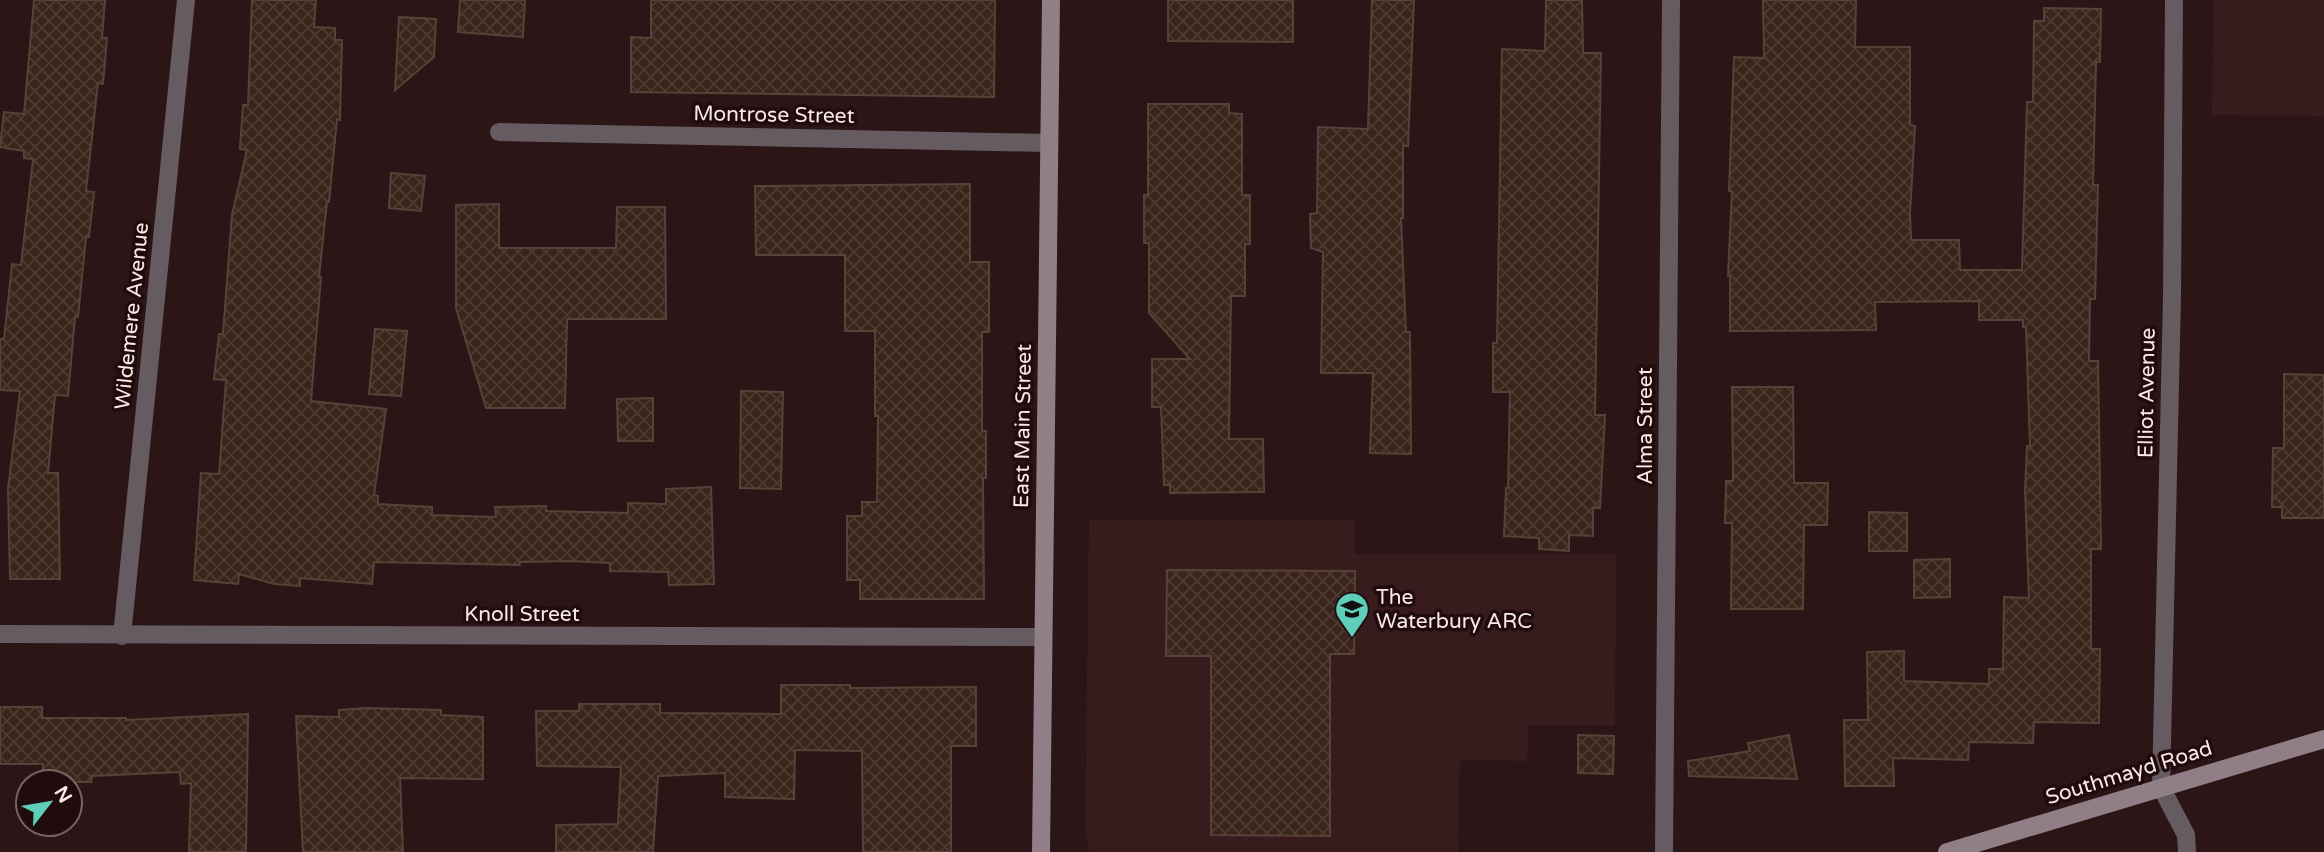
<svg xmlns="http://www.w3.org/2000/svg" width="2324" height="852" viewBox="0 0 2324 852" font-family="'Varela Round',sans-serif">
<defs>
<pattern id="building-cross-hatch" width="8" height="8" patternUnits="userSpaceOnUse" patternTransform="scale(1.75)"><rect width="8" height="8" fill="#39251b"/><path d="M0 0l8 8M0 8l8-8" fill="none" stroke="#4d3a31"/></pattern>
</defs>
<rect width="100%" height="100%" fill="#2b1516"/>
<!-- built -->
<path fill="#381b1d" d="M 2213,0 L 2324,0 L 2324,116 L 2212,115 Z
M 1089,520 L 1355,520 L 1355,554 L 1616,554 L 1615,725 L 1529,725 L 1527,761 L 1460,760 L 1458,852 L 1089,852 L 1085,829 Z"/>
<!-- building -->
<path fill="url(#building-cross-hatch)" stroke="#584237" stroke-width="2" d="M 34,0 L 105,0 L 102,38 L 107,38 L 103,84 L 98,83 L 86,191 L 94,192 L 89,237 L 86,237 L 78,317 L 75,317 L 68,396 L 55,395 L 48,473 L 58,473 L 60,579 L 10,579 L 8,489 L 20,391 L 0,390 L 0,339 L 4,339 L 12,264 L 21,265 L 33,159 L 24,158 L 24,151 L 0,147 L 4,112 L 24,114 Z
M 252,0 L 316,0 L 314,27 L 335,28 L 335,40 L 342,40 L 340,120 L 337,119 L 329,202 L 327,202 L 319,277 L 321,277 L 311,401 L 386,409 L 374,495 L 378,496 L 378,504 L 432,507 L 432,515 L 496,517 L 495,507 L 546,506 L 546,511 L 628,513 L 628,503 L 666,504 L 666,489 L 711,487 L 714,584 L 669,585 L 668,572 L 610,571 L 610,563 L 570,561 L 519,562 L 520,565 L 374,562 L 372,584 L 300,578 L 300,586 L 274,584 L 239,574 L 238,584 L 194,580 L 201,473 L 219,474 L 226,380 L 214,379 L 219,334 L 223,334 L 232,215 L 247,150 L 240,149 L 243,105 L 248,105 Z
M 460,0 L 525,0 L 523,37 L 458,32 Z
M 651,0 L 995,0 L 994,97 L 631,92 L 631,37 L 651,38 Z
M 1168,0 L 1293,0 L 1293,42 L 1168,41 Z
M 1372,0 L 1414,0 L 1408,146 L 1403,146 L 1403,218 L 1401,218 L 1406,332 L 1410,332 L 1411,454 L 1370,453 L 1373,373 L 1321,373 L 1323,252 L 1311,248 L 1310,214 L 1317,213 L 1318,127 L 1368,129 Z
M 1546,0 L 1582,0 L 1583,53 L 1601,53 L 1595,415 L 1605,415 L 1600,508 L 1593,508 L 1593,536 L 1569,535 L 1569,551 L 1539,549 L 1539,538 L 1504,536 L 1506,488 L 1508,488 L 1510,392 L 1493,392 L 1493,343 L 1497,343 L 1502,49 L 1545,51 Z
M 1763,0 L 1856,0 L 1855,47 L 1910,47 L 1910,125 L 1915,126 L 1910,213 L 1911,240 L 1959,240 L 1960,270 L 2022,270 L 2027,102 L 2033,102 L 2034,21 L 2044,21 L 2044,8 L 2101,9 L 2100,62 L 2096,62 L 2093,185 L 2098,185 L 2095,299 L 2090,299 L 2089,361 L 2098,361 L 2101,549 L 2091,549 L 2091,649 L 2100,649 L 2099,723 L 2034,722 L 2033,743 L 1969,742 L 1968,760 L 1893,758 L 1894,786 L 1845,786 L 1844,720 L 1868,720 L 1867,652 L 1904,651 L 1904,681 L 1989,684 L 1989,669 L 2003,669 L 2004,597 L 2029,598 L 2025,490 L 2027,446 L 2030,446 L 2026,327 L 2023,327 L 2023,320 L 1979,320 L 1979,301 L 1875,302 L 1876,330 L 1730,331 L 1730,276 L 1728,276 L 1732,191 L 1729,191 L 1734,57 L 1764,58 Z
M 399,17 L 436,19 L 434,57 L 395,90 Z
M 1148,104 L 1229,104 L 1229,113 L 1242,114 L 1242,195 L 1250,195 L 1250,244 L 1245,244 L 1245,296 L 1231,296 L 1229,439 L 1263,439 L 1264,492 L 1170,493 L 1170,485 L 1164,485 L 1161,407 L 1152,407 L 1152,359 L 1190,359 L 1149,313 L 1149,243 L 1144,243 L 1144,195 L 1148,195 Z
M 391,173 L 425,176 L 421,211 L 389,208 Z
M 970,184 L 970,262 L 989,262 L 989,332 L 982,332 L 982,431 L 986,431 L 986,478 L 983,478 L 984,599 L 860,599 L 860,580 L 847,580 L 847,516 L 862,516 L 862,502 L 877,502 L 878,416 L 875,416 L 875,331 L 845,331 L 845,255 L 756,255 L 755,186 Z
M 499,204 L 499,248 L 616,248 L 617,207 L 665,207 L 666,319 L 567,319 L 565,408 L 486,408 L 456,308 L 456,205 Z
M 375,329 L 407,331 L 401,396 L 369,394 Z
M 2284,374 L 2324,375 L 2324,518 L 2282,518 L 2282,507 L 2272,507 L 2273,448 L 2284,448 Z
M 1732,387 L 1793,387 L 1794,483 L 1828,483 L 1827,525 L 1804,525 L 1803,609 L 1731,609 L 1732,523 L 1725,523 L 1726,481 L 1733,481 Z
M 741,391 L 783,392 L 781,489 L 740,488 Z
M 653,398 L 653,441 L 618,441 L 617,399 Z
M 1869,512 L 1907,513 L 1907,551 L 1869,551 Z
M 1950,559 L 1950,597 L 1914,598 L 1914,560 Z
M 1167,570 L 1355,571 L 1354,654 L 1330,654 L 1330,836 L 1211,835 L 1211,656 L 1166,656 Z
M 781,685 L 850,685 L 850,688 L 976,687 L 976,746 L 951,746 L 951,852 L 863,852 L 862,751 L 795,750 L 794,799 L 725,797 L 725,773 L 658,776 L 653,852 L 556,852 L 556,825 L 618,824 L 621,767 L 537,766 L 536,711 L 579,711 L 579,704 L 660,704 L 660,713 L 781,714 Z
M 0,707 L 42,707 L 42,718 L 126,718 L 126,720 L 248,714 L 246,852 L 189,852 L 191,783 L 181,784 L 180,772 L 92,776 L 91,782 L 42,782 L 43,764 L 0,764 Z
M 367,708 L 441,710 L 441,715 L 483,717 L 483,779 L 400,778 L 403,852 L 303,852 L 296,716 L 339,717 L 339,710 Z
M 1578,735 L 1614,736 L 1613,774 L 1578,773 Z
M 1789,735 L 1797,779 L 1689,776 L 1688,761 L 1750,751 L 1748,743 Z"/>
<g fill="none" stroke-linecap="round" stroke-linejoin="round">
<!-- street -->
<path stroke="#655b60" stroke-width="18" d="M 2174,0 L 2172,296 L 2161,787 L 2186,835 L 2187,852
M 499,132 L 1049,143
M 0,634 L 1043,637
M 122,636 L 186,0
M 1664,852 L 1671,0"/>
<!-- secondary -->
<path stroke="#907f87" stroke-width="18" d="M 1041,852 L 1051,0
M 1947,852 L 2324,739"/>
</g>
<!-- icons -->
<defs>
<g id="school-pin" transform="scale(1.75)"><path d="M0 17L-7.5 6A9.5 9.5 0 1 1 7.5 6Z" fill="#5dceb8" stroke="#210c0d"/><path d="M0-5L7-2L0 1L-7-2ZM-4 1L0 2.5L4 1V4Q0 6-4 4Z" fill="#111"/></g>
</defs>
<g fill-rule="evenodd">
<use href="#school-pin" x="1352" y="609"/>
</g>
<g text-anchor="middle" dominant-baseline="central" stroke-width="7" stroke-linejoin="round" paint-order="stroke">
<!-- street labels -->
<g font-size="21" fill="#f9e9e9" stroke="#210c0d">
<text transform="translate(774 115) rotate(1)">Montrose Street</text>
<text transform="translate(132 316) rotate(-84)">Wildemere Avenue</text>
<text transform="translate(2147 393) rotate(-89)">Elliot Avenue</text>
<text transform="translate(1023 426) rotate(-89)">East Main Street</text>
<text transform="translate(1645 426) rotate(-90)">Alma Street</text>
<text x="522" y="614">Knoll Street</text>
<text transform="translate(2129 773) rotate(-17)">Southmayd Road</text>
</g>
<!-- poi labels -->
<g font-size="21" fill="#f9e9e9" stroke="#210c0d" text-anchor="start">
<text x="1376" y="597">The<tspan x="1376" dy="24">Waterbury ARC</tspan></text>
</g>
</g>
<!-- north arrow -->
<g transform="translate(49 803) rotate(59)"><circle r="33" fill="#210c0d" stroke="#776465" stroke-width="2"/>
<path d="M0-5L12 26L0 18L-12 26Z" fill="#5dceb8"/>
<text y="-10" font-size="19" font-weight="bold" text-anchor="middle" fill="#f9e9e9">N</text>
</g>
</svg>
